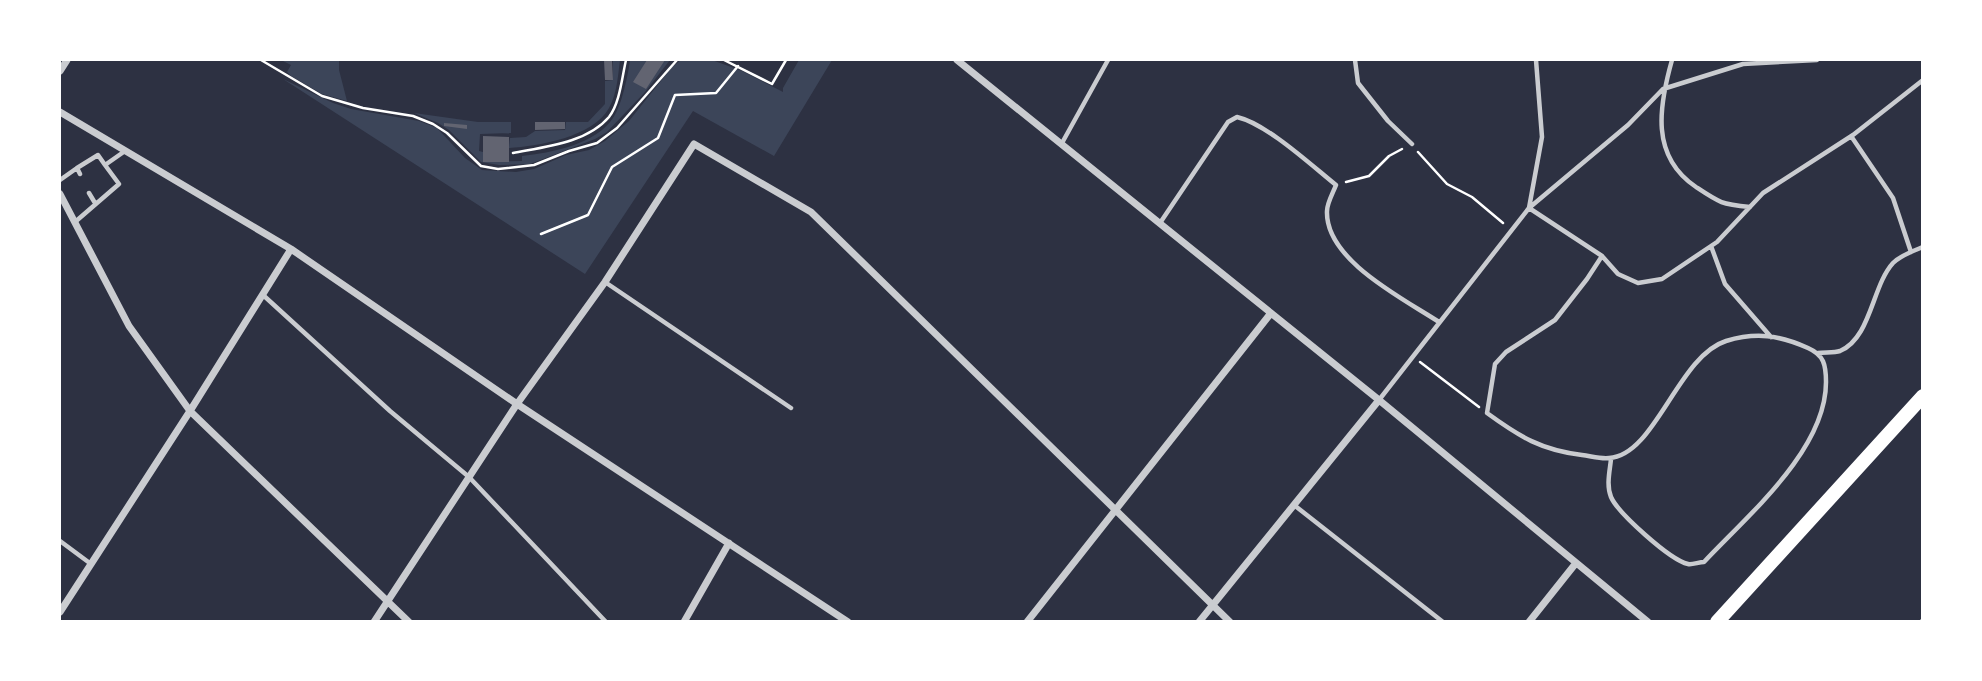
<svg xmlns="http://www.w3.org/2000/svg" width="1982" height="681" viewBox="0 0 1982 681" font-family="Rubik,sans-serif">
<rect width="100%" height="100%" fill="#2d3142"/>
<!-- green -->
<path fill="#3c4559" d="M 281,60 L 339,60 L 339,70 L 347,101 L 322,94 L 291,76 L 287,72 L 291,65 Z
M 613,60 L 620,60 C 618,75 617,94 609,108 C 593,137 539,146 509,148 L 510,138 L 526,137 L 535,131 L 565,130 L 566,122 L 588,122 L 605,104 L 605,81 L 613,80 Z
M 630,60 L 670,60 L 645,92 L 607,132 L 595,139 L 530,164 L 499,165 L 481,162 L 449,130 L 438,123 L 414,113 L 478,122 L 511,122 L 511,133 L 480,134 L 479,151 L 483,152 L 483,162 L 522,161 L 522,156 C 551,153 596,144 613,118 C 622,105 628,75 630,60 Z
M 681,60 L 712,60 L 742,71 L 783,92 L 783,88 L 799,60 L 832,60 L 774,156 L 693,111 L 585,274 L 283,79 L 333,103 L 351,109 L 419,121 L 437,128 L 465,158 L 482,170 L 516,172 L 534,169 L 566,155 L 589,150 L 605,141 L 629,121 L 672,67 Z"/>
<!-- building -->
<path fill="#626471" d="M 604,60 L 612,60 L 613,80 L 605,80 Z
M 647,60 L 665,60 L 646,89 L 633,82 Z
M 535,122 L 565,122 L 565,129 L 535,130 Z
M 444,123 L 467,125 L 467,129 L 444,126 Z
M 483,136 L 509,137 L 509,162 L 483,162 Z"/>
<g fill="none" stroke-linecap="round" stroke-linejoin="round">
<!-- path -->
<path stroke="#fff" stroke-width="2.5" d="M 261,60 L 322,96 L 363,108 L 413,116 L 433,124 L 447,133 L 481,166 L 498,169 L 534,165 L 569,151 L 597,143 L 617,128 L 677,60
M 724,60 L 772,84 L 786,60
M 1418,152 L 1447,184 L 1472,197 L 1503,223
M 513,153 C 544,147 587,143 609,117 C 620,103 622,77 626,60
M 1346,182 L 1369,176 L 1389,156 L 1402,149
M 541,234 L 588,215 L 612,167 L 658,138 L 675,95 L 716,93 L 738,66
M 1420,362 L 1479,407"/>
<!-- service -->
<path stroke="#caccd0" stroke-width="4.5" d="M 1355,60 L 1358,83 L 1388,121 L 1412,144
M 1536,60 L 1542,137 L 1529,208 L 1602,256 L 1618,274 L 1638,283 L 1662,279 L 1717,242 L 1763,193 L 1853,135 L 1923,80
M 1672,60 C 1659,106 1650,156 1696,187 C 1720,203 1721,204 1750,207
M 1851,136 L 1893,198 L 1911,252
M 1062,143 L 1108,60
M 80,174 L 77,168 L 98,155 L 105,165
M 60,180 L 77,168
M 89,193 L 95,203
M 75,222 L 119,184 L 105,165 L 125,151
M 1160,223 L 1228,122 L 1237,117 C 1267,124 1311,165 1336,185 C 1333,193 1327,203 1327,211 C 1325,260 1404,299 1439,322
M 1711,246 L 1725,284 L 1771,337
M 1602,256 L 1587,279 L 1555,320 L 1506,352 L 1495,364 L 1487,413 C 1520,437 1541,450 1582,455 C 1591,456 1600,459 1609,458 C 1655,456 1678,356 1726,341 C 1756,332 1779,335 1808,348 C 1824,355 1826,365 1826,382 C 1826,450 1748,515 1704,562 C 1699,562 1692,565 1688,564 C 1670,560 1618,513 1611,497 C 1606,485 1610,470 1611,459
M 605,282 L 791,408
M 263,295 L 390,411 L 469,477 L 606,622
M 1818,353 C 1825,352 1834,353 1840,351 C 1871,338 1872,286 1893,263 C 1901,255 1913,251 1923,247
M 1379,400 L 1529,208 L 1628,125 L 1663,89 L 1743,64 L 1817,60
M 1294,505 L 1443,622
M 60,541 L 91,564
M 1921,622 L 1923,620"/>
<!-- minor -->
<path stroke="#caccd0" stroke-width="7" d="M 957,60 L 1379,400 L 1648,622
M 60,71 L 67,60
M 60,112 L 291,249 L 517,404 L 848,622
M 60,194 L 129,326 L 190,411 L 409,622
M 60,612 L 190,411 L 291,249
M 374,622 L 517,404 L 605,282 L 694,144 L 811,212 L 1230,622
M 684,622 L 729,543
M 1027,622 L 1271,313
M 1199,622 L 1379,400
M 1529,622 L 1576,563"/>
<!-- primary -->
<path stroke="#fff" stroke-width="14" d="M 1717,622 L 1923,396"/>
</g>
<!-- border -->
<rect width="1982" height="681" fill="none" stroke="#ffffff" stroke-width="122"/>
</svg>
